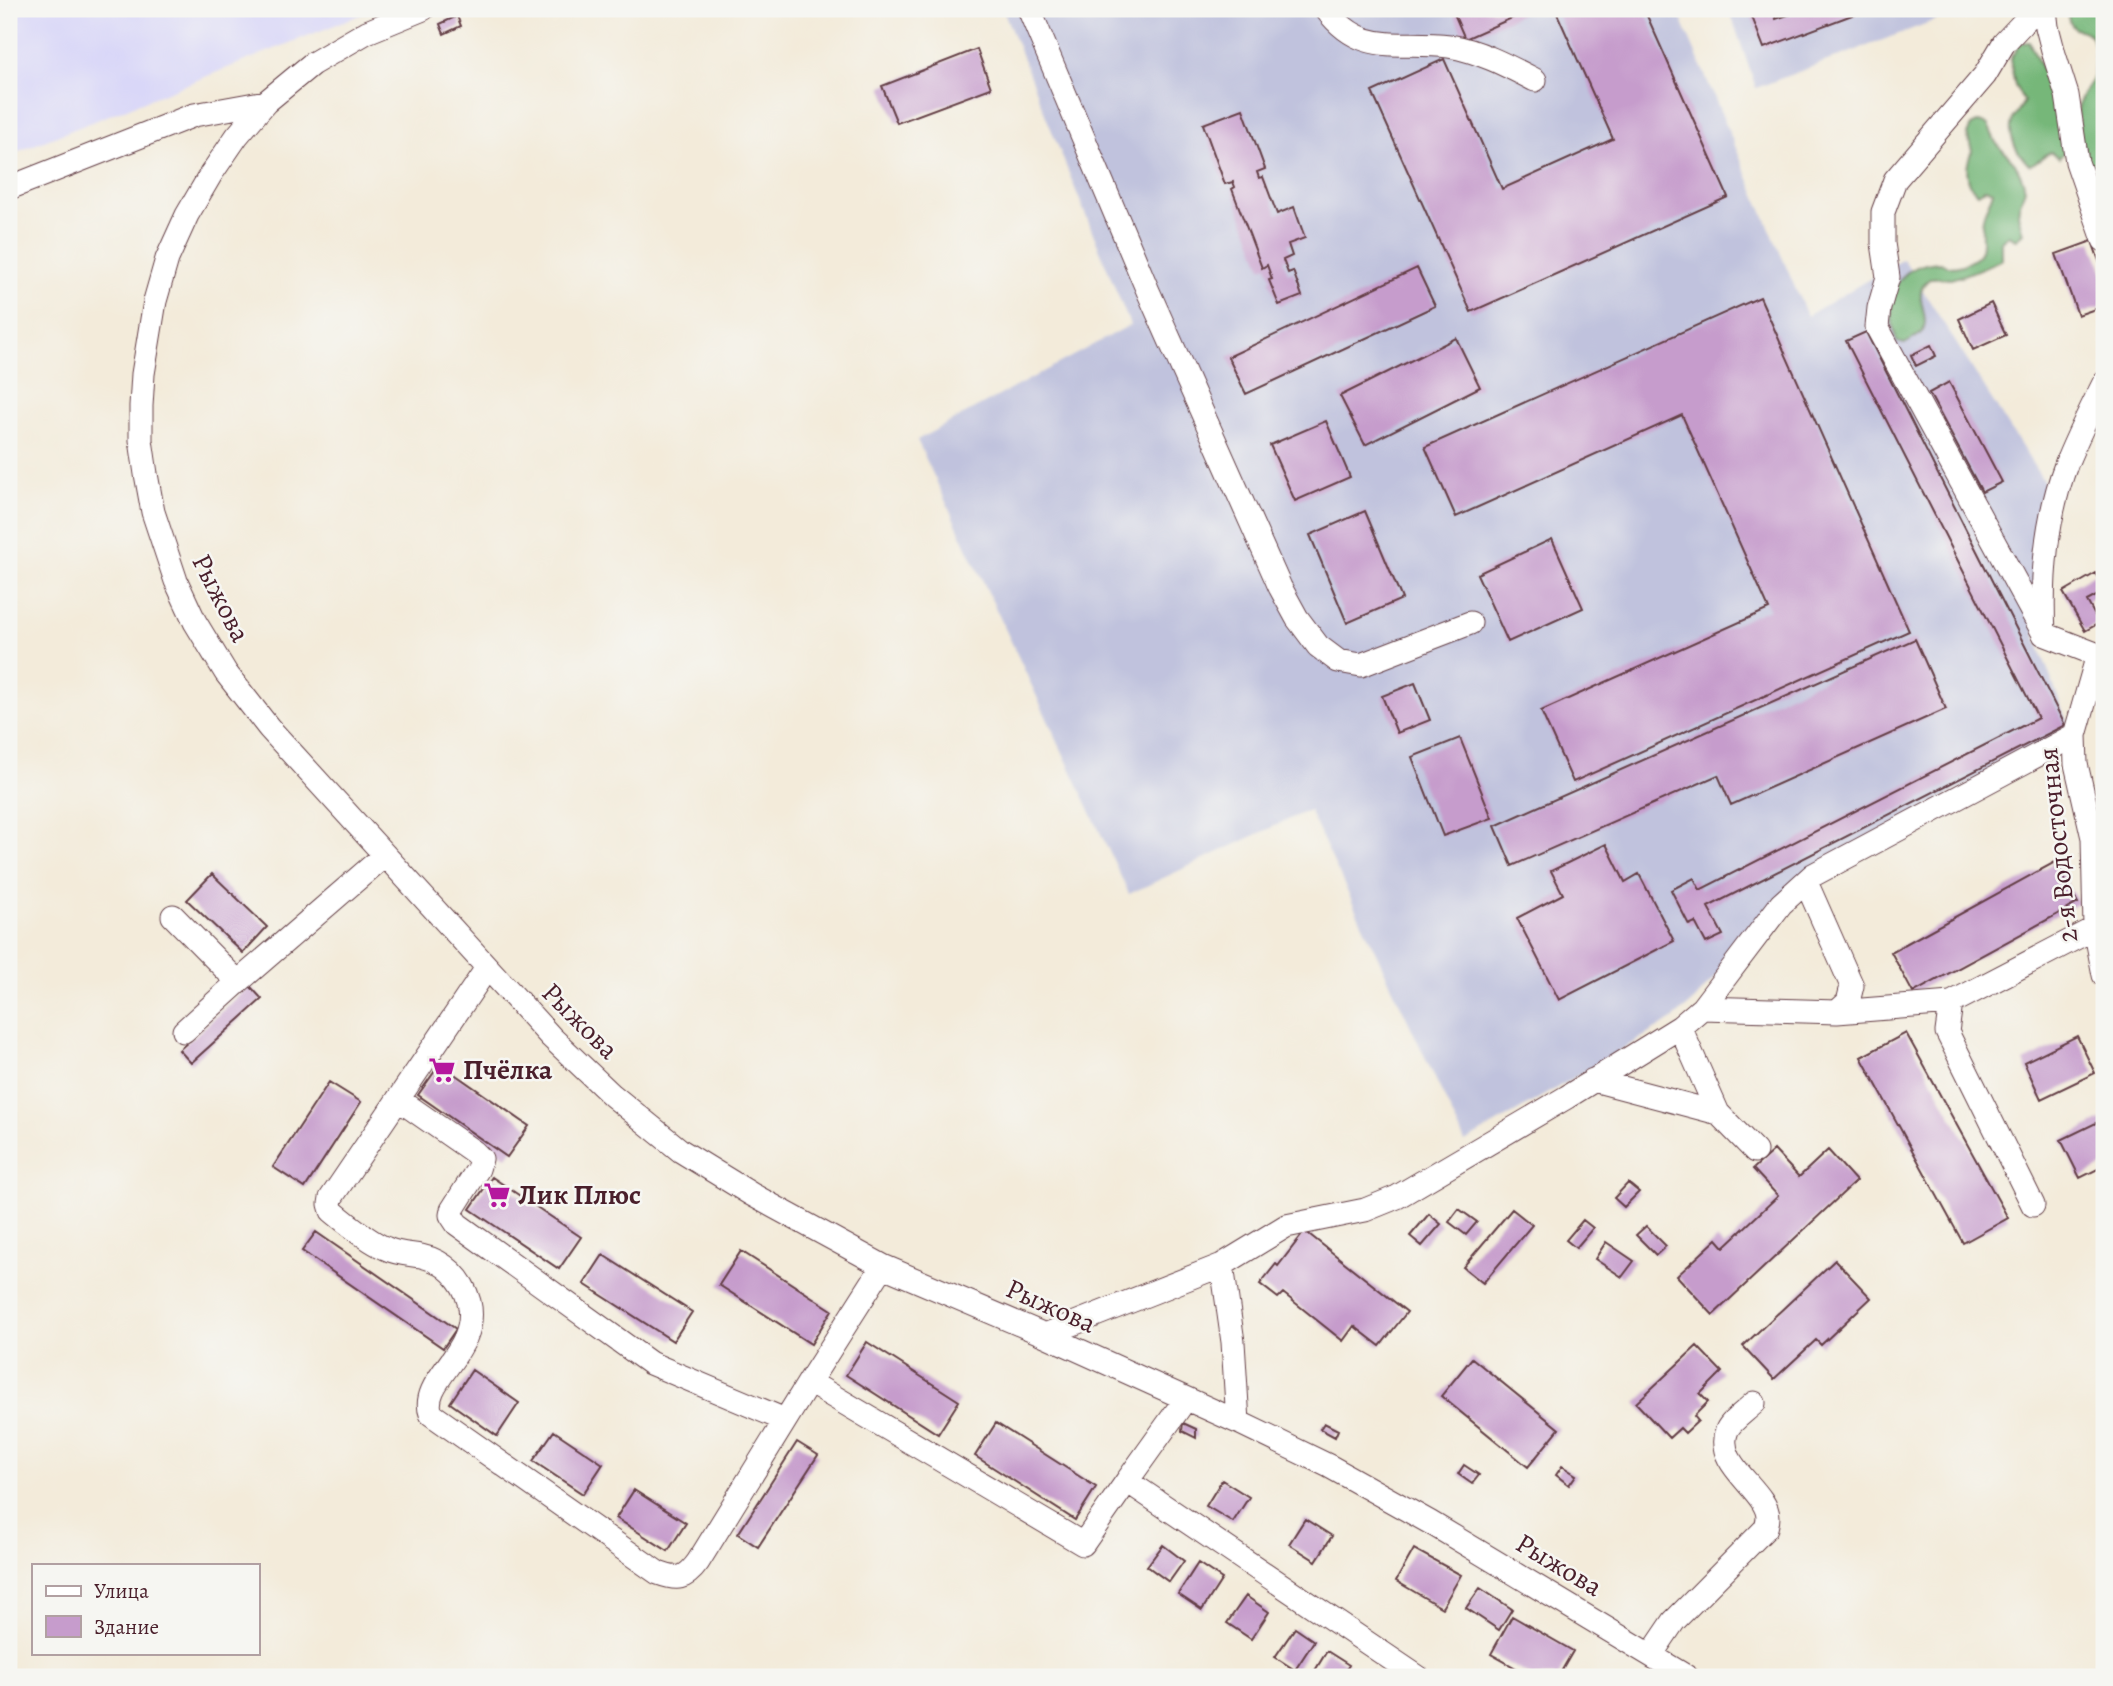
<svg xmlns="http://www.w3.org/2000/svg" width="2113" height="1686" viewBox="0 0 2113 1686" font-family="Alegreya,serif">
<rect width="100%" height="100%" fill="#f6f6f2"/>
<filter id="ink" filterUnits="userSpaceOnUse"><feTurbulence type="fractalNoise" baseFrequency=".0143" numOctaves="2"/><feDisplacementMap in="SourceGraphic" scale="14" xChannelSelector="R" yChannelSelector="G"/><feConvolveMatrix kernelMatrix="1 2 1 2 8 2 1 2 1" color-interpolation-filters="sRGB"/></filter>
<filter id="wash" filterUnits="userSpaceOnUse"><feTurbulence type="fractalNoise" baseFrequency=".00686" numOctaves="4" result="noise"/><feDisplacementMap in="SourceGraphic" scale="28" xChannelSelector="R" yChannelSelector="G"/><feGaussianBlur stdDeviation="1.57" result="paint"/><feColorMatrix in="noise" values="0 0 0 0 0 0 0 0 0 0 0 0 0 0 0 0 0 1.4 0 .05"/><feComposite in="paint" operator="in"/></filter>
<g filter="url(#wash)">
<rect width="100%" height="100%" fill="#f3ebda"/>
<!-- built -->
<path fill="#d9d7f8" d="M 9,9 L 375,9 L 9,155 Z"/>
<!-- industrial -->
<path fill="#c0c2dd" d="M 1010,9 L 1677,9 L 1807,316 L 1903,259 L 2049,490 L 2035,635 L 2070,730 L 1806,872 L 1695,1000 L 1673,1019 L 1465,1142 L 1309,810 L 1129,894 L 917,440 L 1130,325 L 1004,12 Z
M 1729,9 L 1965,9 L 1756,88 Z"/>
<!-- forest -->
<path fill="#76b779" stroke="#606b52" stroke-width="2" d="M 2069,9 L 2104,9 L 2104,158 L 2091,165 L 2084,160 C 2082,144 2077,125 2078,109 C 2079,97 2087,89 2092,79 C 2096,69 2096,44 2090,35 C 2086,31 2080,30 2075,29 L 2069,21 L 2067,12 Z
M 2029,42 L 2044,73 L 2050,80 L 2056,108 L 2066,142 L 2065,151 L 2059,158 L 2051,152 C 2042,155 2039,162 2029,165 C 2019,155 2007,137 2012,122 C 2015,114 2021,108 2024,101 L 2015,86 L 2010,59 L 2020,43 Z
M 1979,122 L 1988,125 L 1996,143 L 2015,163 L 2023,180 L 2025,189 L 2019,206 L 2018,215 L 2023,233 L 2016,239 L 2008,235 L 2001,241 L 2001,259 C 1996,263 1958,278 1950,279 C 1941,279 1933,274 1925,283 C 1912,299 1935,320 1919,335 C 1915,338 1909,341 1905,344 L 1897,342 C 1885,301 1891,264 1941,262 C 1949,267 1953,268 1962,265 C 1992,254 1978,242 1983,218 C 1984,208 1991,201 1993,191 L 1985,189 L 1977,193 C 1965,183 1965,165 1972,151 L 1967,134 L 1971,126 Z"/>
<g id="blocks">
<!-- building -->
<path fill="#c69ccc" d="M 1452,9 L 1532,9 L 1465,39 Z
M 1555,9 L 1644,9 L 1728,197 L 1471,312 L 1372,92 L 1444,59 L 1502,189 L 1613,139 Z
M 1749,9 L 1773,9 L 1776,19 L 1806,9 L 1868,9 L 1764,48 Z
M 457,16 L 461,26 L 444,34 L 440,24 Z
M 977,49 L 991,88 L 897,123 L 882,86 Z
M 1243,109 L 1265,169 L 1257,172 L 1259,178 L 1263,177 L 1277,214 L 1294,207 L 1305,238 L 1288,244 L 1292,256 L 1283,260 L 1288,273 L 1293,271 L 1302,296 L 1279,305 L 1269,280 L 1272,279 L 1267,265 L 1262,268 L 1232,189 L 1235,187 L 1233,182 L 1225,184 L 1203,124 Z
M 2092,241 L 2104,275 L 2104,306 L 2078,315 L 2056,254 Z
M 1417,268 L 1435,306 L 1246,394 L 1228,357 Z
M 1760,297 L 1909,631 L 1573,782 L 1541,711 L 1769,609 L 1682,415 L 1456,517 L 1425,447 Z
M 1991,303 L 2006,335 L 1973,350 L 1959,319 Z
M 1866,332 L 2065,725 L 1708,907 L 1723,935 L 1706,943 L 1695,922 L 1689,925 L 1671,890 L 1694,878 L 1700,890 L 2038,718 L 1846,341 Z
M 1456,338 L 1480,387 L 1365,445 L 1340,396 Z
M 1931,345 L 1936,356 L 1916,366 L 1911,355 Z
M 1949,382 L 2002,482 L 1982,492 L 1929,393 Z
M 1326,421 L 1350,477 L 1295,501 L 1270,445 Z
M 1365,511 L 1402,599 L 1347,623 L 1310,535 Z
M 1552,539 L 1583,608 L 1508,642 L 1477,574 Z
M 2096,573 L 2104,587 L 2104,592 L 2087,601 L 2099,623 L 2085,631 L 2063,592 Z
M 1915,639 L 1946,709 L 1731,805 L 1718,775 L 1512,866 L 1495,826 Z
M 1415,683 L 1430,720 L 1397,733 L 1382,696 Z
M 1460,738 L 1492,818 L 1443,836 L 1412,757 Z
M 1606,844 L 1625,882 L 1639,874 L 1674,941 L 1559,1000 L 1517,918 L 1563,894 L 1551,871 Z
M 2055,862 L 2078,903 L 1913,993 L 1891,952 Z
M 212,874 L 267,927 L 243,953 L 187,900 Z
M 250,986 L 262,999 L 191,1063 L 179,1050 Z
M 1906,1033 L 2008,1218 L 1963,1243 L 1861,1057 Z
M 2077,1036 L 2095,1073 L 2041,1099 L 2024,1062 Z
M 440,1064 L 529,1126 L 507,1157 L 418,1095 Z
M 329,1082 L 361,1102 L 305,1188 L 273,1167 Z
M 2104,1119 L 2104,1166 L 2080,1178 L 2061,1140 Z
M 1774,1150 L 1799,1177 L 1828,1150 L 1856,1181 L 1713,1315 L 1677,1276 L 1717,1239 L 1724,1247 L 1778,1196 L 1753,1169 Z
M 492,1177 L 581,1237 L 559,1269 L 470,1209 Z
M 1628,1183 L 1639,1192 L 1624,1207 L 1614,1198 Z
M 1459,1209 L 1477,1222 L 1466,1235 L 1449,1222 Z
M 1512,1209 L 1532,1225 L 1483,1283 L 1463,1267 Z
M 1429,1214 L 1441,1224 L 1422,1246 L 1410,1236 Z
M 1583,1220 L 1593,1228 L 1576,1248 L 1566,1240 Z
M 1646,1226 L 1666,1246 L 1656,1255 L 1636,1235 Z
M 1305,1231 L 1407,1312 L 1380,1346 L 1354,1326 L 1343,1341 L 1283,1293 L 1278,1298 L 1260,1284 L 1276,1264 L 1278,1266 Z
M 316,1232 L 456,1329 L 443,1348 L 302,1251 Z
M 1606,1242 L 1634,1261 L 1622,1277 L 1595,1259 Z
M 741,1251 L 832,1310 L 811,1344 L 719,1285 Z
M 603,1255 L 692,1312 L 673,1341 L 584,1284 Z
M 1835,1260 L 1871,1298 L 1821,1345 L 1816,1340 L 1774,1379 L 1743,1346 Z
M 867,1342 L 959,1401 L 938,1434 L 846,1375 Z
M 1697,1346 L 1722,1372 L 1700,1394 L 1708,1402 L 1694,1416 L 1698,1421 L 1685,1433 L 1680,1428 L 1669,1438 L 1636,1403 Z
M 1472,1358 L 1559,1429 L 1528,1467 L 1441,1396 Z
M 472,1370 L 519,1403 L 497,1436 L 450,1403 Z
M 996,1423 L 1096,1487 L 1075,1520 L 975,1456 Z
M 1183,1423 L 1196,1429 L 1196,1438 L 1182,1431 Z
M 1324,1423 L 1338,1430 L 1335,1437 L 1320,1429 Z
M 554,1431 L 603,1464 L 583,1494 L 533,1461 Z
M 797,1442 L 818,1455 L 758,1547 L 738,1534 Z
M 1464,1465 L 1479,1475 L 1472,1484 L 1458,1474 Z
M 1562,1466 L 1576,1475 L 1569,1485 L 1556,1475 Z
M 1222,1480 L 1249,1497 L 1233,1522 L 1206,1506 Z
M 634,1490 L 686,1523 L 668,1551 L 616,1518 Z
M 1305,1519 L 1332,1536 L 1316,1561 L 1289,1544 Z
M 1163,1545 L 1184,1561 L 1169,1582 L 1147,1566 Z
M 1414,1549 L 1461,1575 L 1442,1608 L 1396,1581 Z
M 1198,1563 L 1222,1579 L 1202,1610 L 1178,1594 Z
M 1480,1588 L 1512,1609 L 1499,1630 L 1466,1608 Z
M 1246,1596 L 1269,1612 L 1251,1639 L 1227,1623 Z
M 1512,1616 L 1573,1651 L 1558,1677 L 1532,1677 L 1491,1654 Z
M 1295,1628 L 1314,1641 L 1295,1670 L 1275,1657 Z
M 1327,1651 L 1349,1665 L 1343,1675 L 1346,1677 L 1311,1677 Z"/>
</g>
</g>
<g filter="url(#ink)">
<use href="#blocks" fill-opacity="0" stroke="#633e45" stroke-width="2"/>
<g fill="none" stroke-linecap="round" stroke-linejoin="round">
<!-- minor casing -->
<g stroke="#633e45" stroke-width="25">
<path id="minor" d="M 423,9 L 367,32 L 312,64 L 266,102 L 237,136 L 211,174 L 187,215 L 167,259 L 155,301 L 143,374 L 141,406 L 141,440 L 146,474 L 153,512 L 176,581 L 195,622 L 226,673 L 269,728 L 551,1037 L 612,1095 L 681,1151 L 751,1194 L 883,1266 L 1045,1335 L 1238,1422 L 1329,1466 L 1431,1523 L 1687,1677
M 1029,9 L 1148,291 L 1280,587 L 1297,618 L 1318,646 L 1338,661 L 1361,665 L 1470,623
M 1326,9 C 1363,58 1399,39 1449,46 C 1480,51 1508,66 1535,80
M 2036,9 L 2004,43 L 1985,75 L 1895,180 L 1883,212 L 1883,243 L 1888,277 L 1879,308 L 1877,327 L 2044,634
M 2045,9 L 2047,27 L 2054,54 L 2067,95 L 2077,162 L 2104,240
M 9,188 L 194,115 L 266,102
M 2104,383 C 2091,409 2078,435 2067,462 C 2046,517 2041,576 2044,634 L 2098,655 L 2075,735 L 2076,764 L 2093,838 L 2095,928 L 2104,975
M 173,916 L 238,982 L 385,855
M 487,968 L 331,1198 L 330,1204 L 332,1211 C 344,1221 370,1242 385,1248 C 397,1254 409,1254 421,1256 C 445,1261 463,1279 469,1302 C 481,1351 418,1380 431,1414 L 658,1573 C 677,1580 685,1580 698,1562 L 809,1382
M 1951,1003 L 1947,1032 L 2033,1205
M 1702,1008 L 1837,1012 L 1848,1002 L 1852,986 L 1806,882
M 1837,1012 L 1951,1003 L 2095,928
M 1680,1027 L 1718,1113 L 1755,1151
M 184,1031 L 238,982
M 1593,1080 L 1718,1113
M 398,1099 L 474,1152 L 481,1159 L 478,1169 L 452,1210 L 451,1215 L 457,1224 L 650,1363 L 785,1420
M 1222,1265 L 1233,1342 L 1238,1422
M 883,1266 L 809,1382 L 1083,1544 L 1127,1481 L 1418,1677
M 1045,1335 L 1222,1265 L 1286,1226 L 1365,1210 L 1397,1197 L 1567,1097 L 1680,1027 L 1702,1008 L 1781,904 L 1813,875 L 2075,735
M 1127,1481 L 1185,1400
M 1651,1655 L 1674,1621 L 1766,1528 C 1767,1524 1768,1521 1768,1517 C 1767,1490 1713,1465 1727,1430 C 1731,1421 1746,1411 1754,1403"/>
</g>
<!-- minor -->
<use href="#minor" stroke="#fff" stroke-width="23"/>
</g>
</g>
<!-- icons -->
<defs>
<g id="supermarket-bare" transform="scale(2.1)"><path d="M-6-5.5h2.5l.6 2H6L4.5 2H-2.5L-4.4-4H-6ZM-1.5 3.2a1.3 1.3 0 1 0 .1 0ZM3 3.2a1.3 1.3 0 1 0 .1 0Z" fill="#b5179e" stroke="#f6f6f2" stroke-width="2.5" paint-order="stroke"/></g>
</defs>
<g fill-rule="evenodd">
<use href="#supermarket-bare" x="442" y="1070"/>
<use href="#supermarket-bare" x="497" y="1195"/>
</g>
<g text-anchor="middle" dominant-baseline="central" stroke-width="5" stroke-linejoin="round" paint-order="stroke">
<!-- street labels -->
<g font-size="28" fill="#4a1f2b" stroke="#f6f6f2">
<text transform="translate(221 598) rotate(63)">Рыжова</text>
<text transform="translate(2058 845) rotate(-96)">2-я Водосточная</text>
<text transform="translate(580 1021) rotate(45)">Рыжова</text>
<text transform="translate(1051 1306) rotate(24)">Рыжова</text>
<text transform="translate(1559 1565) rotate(31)">Рыжова</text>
</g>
<!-- poi labels -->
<g font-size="28" font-weight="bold" fill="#4a1f2b" stroke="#f6f6f2" text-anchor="start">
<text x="463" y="1070">Пчёлка</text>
<text x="518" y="1195">Лик Плюс</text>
</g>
</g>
<!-- margin -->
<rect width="2113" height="1686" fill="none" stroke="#f6f6f2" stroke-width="35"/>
<!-- legend -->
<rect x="32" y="1564" width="228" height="91" fill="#f6f6f2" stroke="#b1a0a2" stroke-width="2"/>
<rect x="46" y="1586" width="35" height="10" fill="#ffffff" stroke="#b1a0a2" stroke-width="2"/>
<text x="94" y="1598" font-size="21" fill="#4a1f2b">Улица</text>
<rect x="46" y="1616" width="35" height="21" fill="#c69ccc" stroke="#b1a0a2" stroke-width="2"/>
<text x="94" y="1634" font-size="21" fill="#4a1f2b">Здание</text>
</svg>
